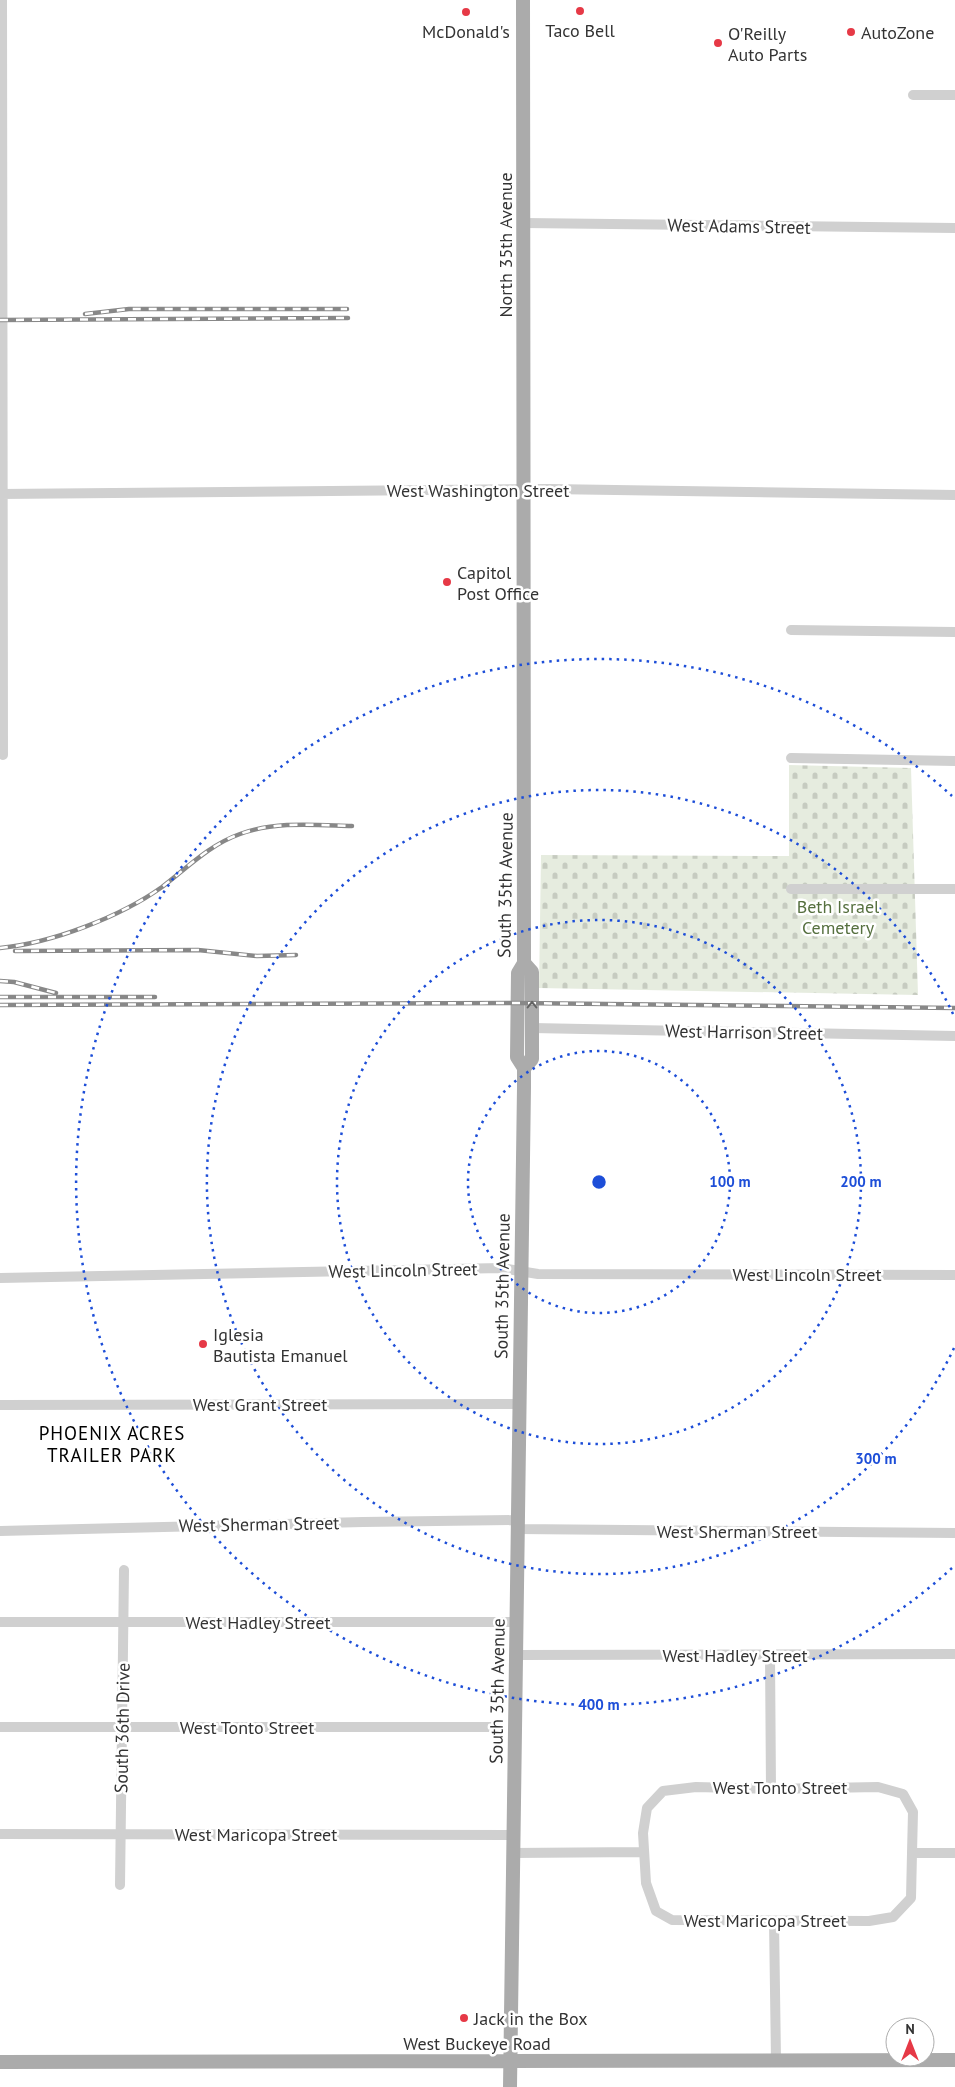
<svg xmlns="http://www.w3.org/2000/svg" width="955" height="2087" viewBox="0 0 955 2087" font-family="'PT Sans',sans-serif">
<defs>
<pattern id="cemetery-stones" width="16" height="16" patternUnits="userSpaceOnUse" patternTransform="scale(1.25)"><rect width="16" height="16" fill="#e6ecdf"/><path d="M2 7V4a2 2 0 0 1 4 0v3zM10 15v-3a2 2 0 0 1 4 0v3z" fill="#c6cbc0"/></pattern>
</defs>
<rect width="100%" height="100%" fill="#fff"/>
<!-- cemetery -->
<path fill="url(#cemetery-stones)" d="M 789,765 L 911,768 L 918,995 L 539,988 L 541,855 L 789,856 Z"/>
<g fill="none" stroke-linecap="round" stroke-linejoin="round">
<!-- minor -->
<path stroke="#d0d0d0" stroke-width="10" d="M 2,0 L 3,755
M 913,95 L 955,95
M 524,223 L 955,228
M 0,494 L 549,489 L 955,495
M 791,630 L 955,632
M 791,758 L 955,761
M 791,889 L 955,889
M 532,1028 L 955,1036
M 0,1278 L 501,1268 L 538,1274 L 955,1275
M 0,1405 L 520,1404
M 518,1529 L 955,1533
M 0,1531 L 363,1522 L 518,1520
M 0,1622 L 517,1622
M 515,1655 L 955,1654
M 770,1655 L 771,1789
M 0,1727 L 495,1727
M 0,1834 L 513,1835
M 512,1853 L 644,1852
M 912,1853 L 913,1812 L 903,1794 L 878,1787 L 771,1789 L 696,1787 L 663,1791 L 647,1808 L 643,1833 L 646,1883 L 656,1911 L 672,1920 L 869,1921 L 893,1917 L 911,1898 L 912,1853 L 955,1853
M 120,1885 L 124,1570
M 774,1921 L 776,2060"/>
<!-- major -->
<path stroke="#ababab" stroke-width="14" d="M 524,1068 L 532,1059 L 532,972 L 524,963
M 0,2062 L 955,2060
M 510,2087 L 524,1087 L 524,1068 L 517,1057 L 518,973 L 524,963 L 523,0"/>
<!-- rail casing -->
<g stroke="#888" stroke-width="4.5">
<path id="rail" d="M 85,314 L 129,309 L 347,309
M 0,320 L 348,318
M 0,948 C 52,943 120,917 162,887 C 187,868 209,845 240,834 C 275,821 315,825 352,826
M 15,951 L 198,950 L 257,956 L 296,955
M 0,981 L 14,982 L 56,993
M 0,997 L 155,997
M 0,1005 L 517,1003 L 955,1008"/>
</g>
<!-- rail -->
<use href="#rail" stroke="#fff" stroke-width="2.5" stroke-dasharray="8" stroke-linecap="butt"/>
</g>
<!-- one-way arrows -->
<defs><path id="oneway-chevron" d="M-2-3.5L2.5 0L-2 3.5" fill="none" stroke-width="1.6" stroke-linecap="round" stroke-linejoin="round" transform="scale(1.25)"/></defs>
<use stroke="#636363" href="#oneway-chevron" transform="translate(532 1005) rotate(-90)"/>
<!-- distance rings -->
<g fill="none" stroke="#1d4ed8" stroke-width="2.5" stroke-dasharray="2.5 5">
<circle cx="599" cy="1182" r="131"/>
<circle cx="599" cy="1182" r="262"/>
<path d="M954 1348A392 392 0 1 1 954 1016"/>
<path d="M952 1568A523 523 0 1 1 952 796"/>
</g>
<!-- markers -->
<g fill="#e63946" stroke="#fff" stroke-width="2">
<circle cx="580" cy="11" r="5"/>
<circle cx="466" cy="12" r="5"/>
<circle cx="851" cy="32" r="5"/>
<circle cx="718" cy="43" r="5"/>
<circle cx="447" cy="582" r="5"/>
<circle cx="203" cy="1344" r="5"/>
<circle cx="464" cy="2018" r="5"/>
</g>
<g text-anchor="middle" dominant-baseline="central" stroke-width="5" stroke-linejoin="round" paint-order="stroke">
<!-- poi labels -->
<g font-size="18" fill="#333" stroke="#fff" text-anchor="start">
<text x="580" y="30" text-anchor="middle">Taco Bell</text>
<text x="466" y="31" text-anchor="middle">McDonald's</text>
<text x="861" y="32">AutoZone</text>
<text x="728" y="33">O'Reilly<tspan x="728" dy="21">Auto Parts</tspan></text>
<text x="457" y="572">Capitol<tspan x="457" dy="21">Post Office</tspan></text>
<text x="213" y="1334">Iglesia<tspan x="213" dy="21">Bautista Emanuel</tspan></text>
<text x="474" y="2018">Jack in the Box</text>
</g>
<!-- street labels -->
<g font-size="18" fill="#333" stroke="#fff">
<text transform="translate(739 226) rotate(1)">West Adams Street</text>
<text transform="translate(505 245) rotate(-90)">North 35th Avenue</text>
<text x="478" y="490">West Washington Street</text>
<text transform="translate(505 885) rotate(-89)">South 35th Avenue</text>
<text transform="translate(744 1032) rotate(1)">West Harrison Street</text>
<text transform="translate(403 1270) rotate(-1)">West Lincoln Street</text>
<text x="807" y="1274">West Lincoln Street</text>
<text transform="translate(502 1286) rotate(-89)">South 35th Avenue</text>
<text x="260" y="1404">West Grant Street</text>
<text transform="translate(259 1524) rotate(-1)">West Sherman Street</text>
<text x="737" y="1531">West Sherman Street</text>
<text x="258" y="1622">West Hadley Street</text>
<text x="735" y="1655">West Hadley Street</text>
<text transform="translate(497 1691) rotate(-89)">South 35th Avenue</text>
<text x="247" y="1727">West Tonto Street</text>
<text transform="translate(122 1728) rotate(-89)">South 36th Drive</text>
<text x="780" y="1787">West Tonto Street</text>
<text x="256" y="1834">West Maricopa Street</text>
<text x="765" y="1920">West Maricopa Street</text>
<text x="477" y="2043">West Buckeye Road</text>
</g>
<!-- park labels -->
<g font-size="18" fill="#56703f" stroke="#fff">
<text x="838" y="906">Beth Israel<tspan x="838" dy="21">Cemetery</tspan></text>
</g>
<!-- neighbourhood labels -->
<g font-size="19" letter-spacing="1" fill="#000" stroke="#fff">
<text x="112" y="1433">PHOENIX ACRES<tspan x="112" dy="22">TRAILER PARK</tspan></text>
</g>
</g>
<circle cx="599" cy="1182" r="8" fill="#1d4ed8" stroke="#fff" stroke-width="2.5"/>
<g font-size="15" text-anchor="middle" font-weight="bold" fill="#1d4ed8" stroke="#fff" stroke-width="5" stroke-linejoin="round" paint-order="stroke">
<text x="730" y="1187">100 m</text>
<text x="861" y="1187">200 m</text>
<text x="876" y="1464">300 m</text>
<text x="599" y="1710">400 m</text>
</g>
<!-- north arrow -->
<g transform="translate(910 2042)"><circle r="24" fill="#ffffff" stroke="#adadad"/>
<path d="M0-4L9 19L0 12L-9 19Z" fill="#e63946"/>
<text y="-8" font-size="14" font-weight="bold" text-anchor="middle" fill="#333333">N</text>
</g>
</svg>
